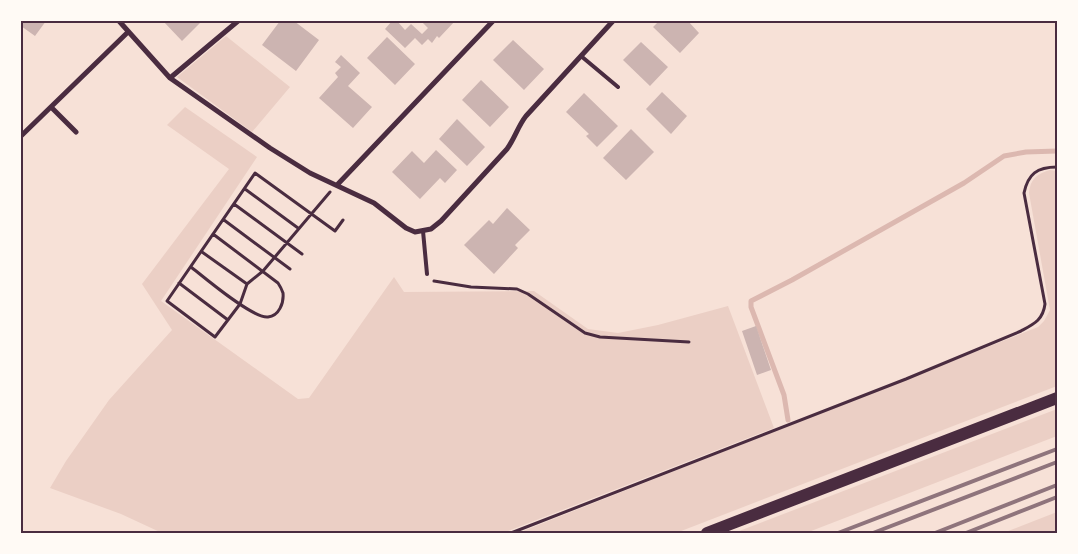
<svg xmlns="http://www.w3.org/2000/svg" width="1078" height="554" viewBox="0 0 1078 554" font-family="'Nunito Sans',sans-serif">
<rect width="100%" height="100%" fill="#f7e1d7"/>
<!-- green -->
<path fill="#ebcfc5" d="M 226,36 L 290,87 L 252,132 L 177,77 Z
M 185,107 L 257,157 L 161,301 L 298,399 L 309,398 L 394,277 L 404,292 L 534,291 L 588,329 L 618,333 L 658,325 L 728,306 L 774,428 L 503,533 L 162,533 L 121,514 L 50,488 L 66,461 L 109,400 L 172,330 L 142,284 L 229,169 L 167,125 Z
M 1050,170 L 1057,171 L 1057,386 L 676,533 L 518,533 L 1038,327 L 1044,321 L 1050,310 L 1029,193 C 1030,179 1037,174 1050,170 Z
M 1057,409 L 1057,436 L 806,533 L 734,533 Z
M 1057,512 L 1057,533 L 1003,533 Z"/>
<g fill="none" stroke-linecap="round" stroke-linejoin="round">
<!-- stream -->
<path stroke="#dcb8b0" stroke-width="5" d="M 788,420 L 784,395 L 751,307 L 751,301 L 792,280 L 964,183 L 1004,156 L 1026,152 L 1057,151"/>
</g>
<!-- building -->
<path fill="#ccb4b1" d="M 21,21 L 46,21 L 35,36 L 21,26 Z
M 163,21 L 202,21 L 182,41 Z
M 280,21 L 294,21 L 319,40 L 296,71 L 262,45 Z
M 392,21 L 397,21 L 405,30 L 411,24 L 422,34 L 428,28 L 421,21 L 455,21 L 439,38 L 437,36 L 432,43 L 428,39 L 422,45 L 415,38 L 405,48 L 385,29 Z
M 659,21 L 688,21 L 699,33 L 680,53 L 653,27 Z
M 387,37 L 415,64 L 395,85 L 367,58 Z
M 513,40 L 544,69 L 524,90 L 493,60 Z
M 641,42 L 668,67 L 650,86 L 623,60 Z
M 341,55 L 360,73 L 348,86 L 372,107 L 353,128 L 319,98 L 338,77 L 335,73 L 341,67 L 335,62 Z
M 481,80 L 509,107 L 490,127 L 462,100 Z
M 662,92 L 687,116 L 671,134 L 646,109 Z
M 584,93 L 618,126 L 597,147 L 586,136 L 589,134 L 566,112 Z
M 457,119 L 485,147 L 467,166 L 439,139 Z
M 631,129 L 654,152 L 626,180 L 603,158 Z
M 436,150 L 457,170 L 445,183 L 440,178 L 420,199 L 392,172 L 412,151 L 424,163 Z
M 507,208 L 530,230 L 515,245 L 518,248 L 494,274 L 464,245 L 489,220 L 493,224 Z
M 756,326 L 771,370 L 757,375 L 742,331 Z"/>
<g fill="none" stroke-linecap="round" stroke-linejoin="round">
<!-- path -->
<path stroke="#4a2c40" stroke-width="3" d="M 245,189 L 298,228
M 330,192 L 263,271 L 247,284 L 240,304 L 215,337 L 167,301 L 255,173 L 335,231 L 343,220
M 234,204 L 302,254
M 224,220 L 290,269
M 202,252 L 247,284
M 191,267 C 205,278 253,319 268,317 C 279,316 284,303 283,293 C 282,290 280,286 278,283 L 213,234
M 434,281 L 471,287 L 517,289 L 528,294 L 585,333 L 600,337 L 689,342
M 179,283 L 228,320
M 511,533 L 906,379 L 1021,331 C 1034,324 1043,320 1045,304 L 1024,193 C 1028,174 1037,167 1057,167"/>
<!-- service -->
<path stroke="#4a2c40" stroke-width="4" d="M 581,56 L 618,87
M 423,231 L 427,274"/>
<!-- minor -->
<path stroke="#4a2c40" stroke-width="5" d="M 119,21 L 170,78 L 270,148 L 310,173 L 374,203 L 406,228 L 415,232 L 431,229 L 441,221 L 507,149 C 515,138 518,126 526,116 L 613,21
M 170,78 L 238,21
M 51,107 L 76,132
M 21,136 L 128,32
M 337,185 L 493,21"/>
<!-- primary -->
<path stroke="#4a2c40" stroke-width="12" d="M 707,533 L 1057,398"/>
<!-- rail -->
<path stroke="#8f747c" stroke-width="4" d="M 838,533 L 1057,449
M 873,533 L 1057,462
M 935,533 L 1057,485
M 966,533 L 1057,497"/>
</g>
<!-- border -->
<rect width="1078" height="554" fill="none" stroke="#fffaf5" stroke-width="45"/>
<rect x="22" y="22" width="1034" height="510" fill="none" stroke="#4a2c40" stroke-width="2"/>
</svg>
